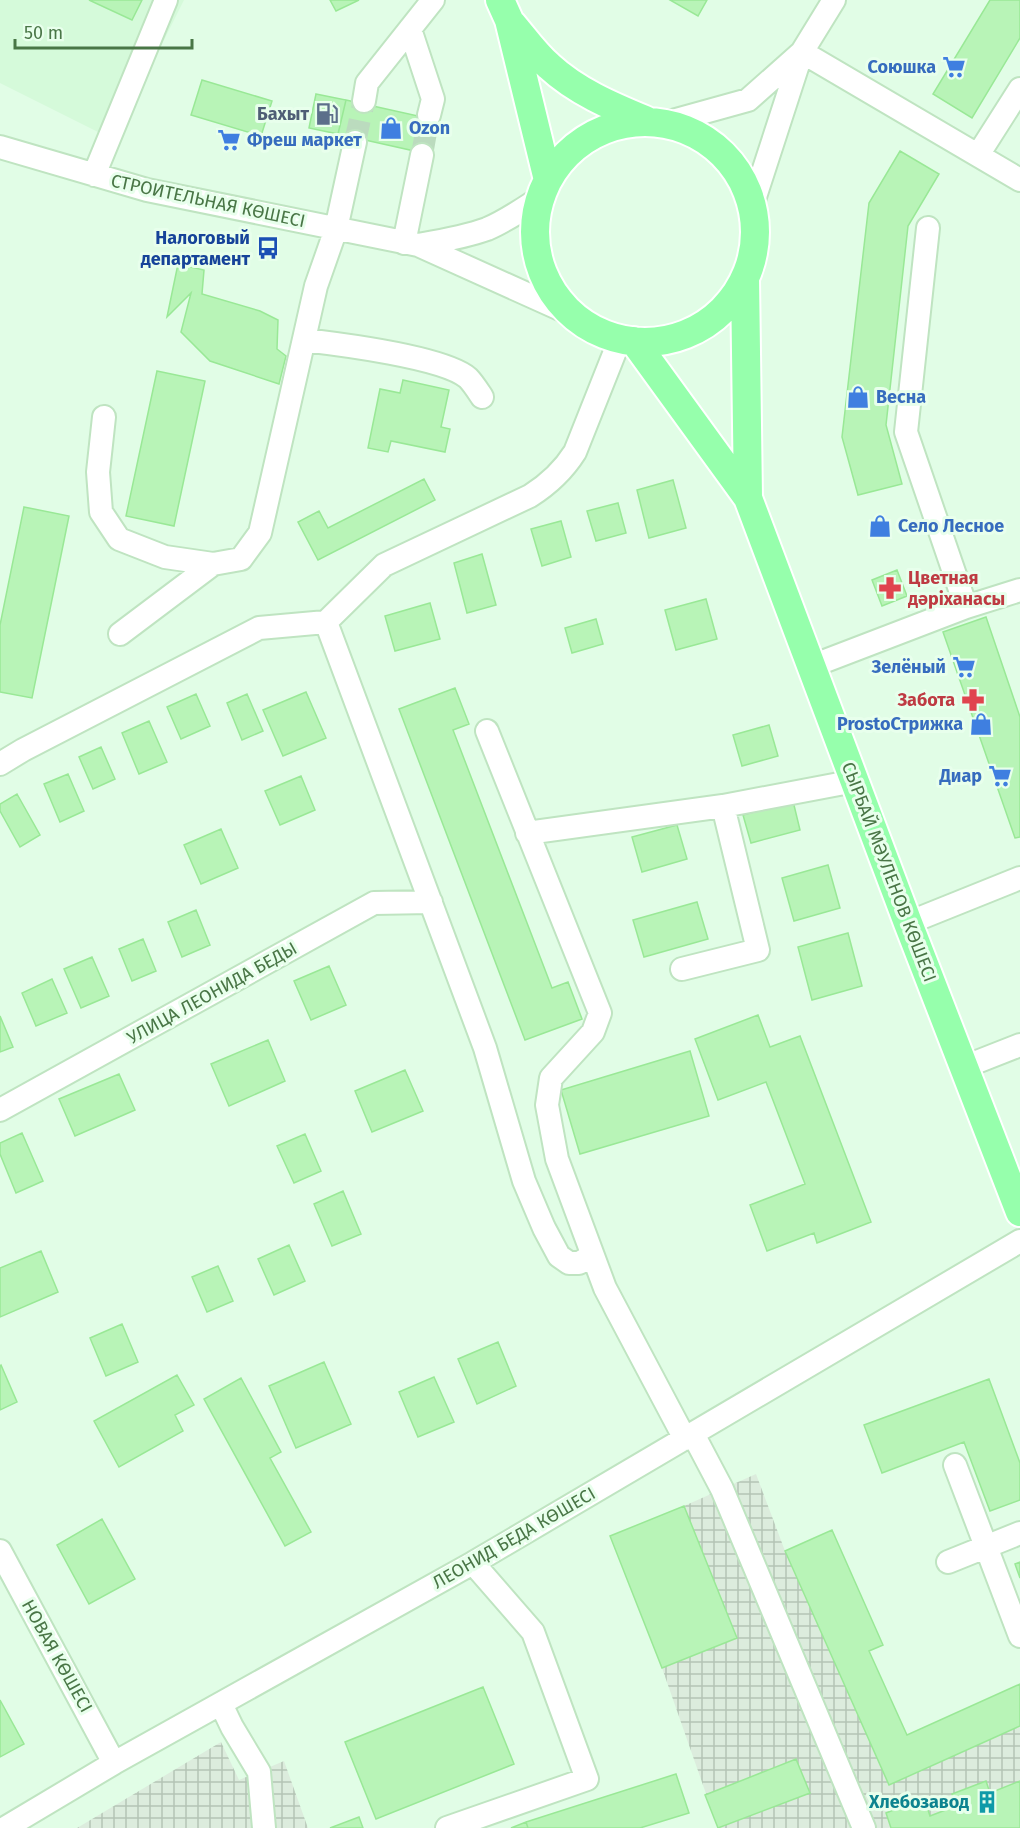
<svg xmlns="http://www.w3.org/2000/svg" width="1020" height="1828" viewBox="0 0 1020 1828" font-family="'Fira Sans',sans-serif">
<defs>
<pattern id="industrial-grid" width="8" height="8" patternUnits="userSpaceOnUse" patternTransform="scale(1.5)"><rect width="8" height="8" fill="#dcecdd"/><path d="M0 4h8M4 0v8" fill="none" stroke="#b4c4b5"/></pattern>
</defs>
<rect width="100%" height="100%" fill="#e1fde6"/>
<!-- residential -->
<path fill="#d5fada" d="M 0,0 L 184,0 L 114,140 L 0,83 Z"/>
<!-- industrial -->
<path fill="url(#industrial-grid)" d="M 756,1474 L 785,1551 L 889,1785 L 1020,1726 L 1020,1828 L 718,1828 L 662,1668 L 737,1638 L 684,1506 Z
M 221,1742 L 239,1780 L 284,1761 L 308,1828 L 77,1828 Z"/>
<!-- building -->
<path fill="#b8f4b7" stroke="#99e896" stroke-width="1.5" d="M 89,0 L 142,0 L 132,20 Z
M 330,0 L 359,0 L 336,11 Z
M 670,0 L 707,0 L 698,16 Z
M 990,0 L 1020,0 L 1020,38 L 972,118 L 933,94 Z
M 202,80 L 272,101 L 261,136 L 191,115 Z
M 316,94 L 346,100 L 338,134 L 309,128 Z
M 346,100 L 436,120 L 428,154 L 338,134 Z
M 900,151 L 939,174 L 908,226 L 886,425 L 902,484 L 858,495 L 842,437 L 869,203 Z
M 178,264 L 204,270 L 202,294 L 260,311 L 278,320 L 277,349 L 286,356 L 279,384 L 210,361 L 181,332 L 191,293 L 167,317 Z
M 157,371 L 205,381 L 174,526 L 126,516 Z
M 403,380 L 449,390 L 441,427 L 450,429 L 445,452 L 391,441 L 388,452 L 368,448 L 380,389 L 400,393 Z
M 424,479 L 435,500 L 318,560 L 298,522 L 319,511 L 328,528 Z
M 673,480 L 686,528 L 649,538 L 637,490 Z
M 618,503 L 626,533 L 596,541 L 587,511 Z
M 24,507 L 69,516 L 32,698 L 0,692 L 0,625 Z
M 561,521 L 571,557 L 542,566 L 531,529 Z
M 482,554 L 496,605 L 467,613 L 454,563 Z
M 897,570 L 907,596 L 882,606 L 872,580 Z
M 706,599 L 717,639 L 676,650 L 665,610 Z
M 430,603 L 440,639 L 395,651 L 385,616 Z
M 986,617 L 1020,717 L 1020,837 L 1015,838 L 943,632 Z
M 596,619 L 603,644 L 572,653 L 565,628 Z
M 455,688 L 469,724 L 453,730 L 552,988 L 568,982 L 582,1019 L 525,1040 L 399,709 Z
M 306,692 L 326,738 L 283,756 L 263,710 Z
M 196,694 L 210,726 L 181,739 L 167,707 Z
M 247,694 L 263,731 L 242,740 L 227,703 Z
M 149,721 L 167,762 L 139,774 L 122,733 Z
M 769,725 L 778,756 L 742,766 L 733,735 Z
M 101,747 L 115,779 L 93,789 L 79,757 Z
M 68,774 L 84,811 L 60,822 L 44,784 Z
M 301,776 L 315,810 L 280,825 L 265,791 Z
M 17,794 L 40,835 L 20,847 L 0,811 L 0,804 Z
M 793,801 L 800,830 L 751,843 L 743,815 Z
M 677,825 L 687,859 L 642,872 L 632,837 Z
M 221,829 L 238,868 L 201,884 L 184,845 Z
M 828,865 L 840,908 L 794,921 L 782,878 Z
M 697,902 L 708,939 L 644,957 L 633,920 Z
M 196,910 L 210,945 L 182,957 L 168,922 Z
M 848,933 L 862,986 L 812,1000 L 798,947 Z
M 143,939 L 156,971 L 132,981 L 119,949 Z
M 92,957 L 109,996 L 81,1008 L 64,969 Z
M 329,966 L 346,1005 L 311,1020 L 294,981 Z
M 52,979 L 67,1013 L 36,1026 L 22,993 Z
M 758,1015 L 770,1047 L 800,1036 L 871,1222 L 817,1243 L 814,1233 L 767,1251 L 750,1205 L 805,1184 L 766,1082 L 718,1100 L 695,1039 Z
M 0,1016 L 13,1047 L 0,1052 Z
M 268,1040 L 285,1081 L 229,1106 L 211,1064 Z
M 690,1051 L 709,1116 L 580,1154 L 561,1090 Z
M 405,1070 L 423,1111 L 372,1132 L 355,1091 Z
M 119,1074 L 135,1110 L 75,1136 L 59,1099 Z
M 22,1133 L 43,1181 L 16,1193 L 0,1154 L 0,1143 Z
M 305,1134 L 321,1171 L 294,1183 L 277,1146 Z
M 343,1191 L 361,1234 L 332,1246 L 314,1204 Z
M 289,1245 L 305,1281 L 274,1295 L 258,1259 Z
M 41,1251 L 58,1292 L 0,1317 L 0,1268 Z
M 218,1266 L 233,1301 L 207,1312 L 192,1277 Z
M 122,1324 L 138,1362 L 106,1376 L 90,1338 Z
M 498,1342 L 516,1386 L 477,1404 L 458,1359 Z
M 324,1362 L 351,1424 L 296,1448 L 269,1386 Z
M 1,1365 L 17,1402 L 0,1410 L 0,1366 Z
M 177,1375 L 194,1405 L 175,1415 L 183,1431 L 119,1467 L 94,1421 Z
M 434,1377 L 454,1422 L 418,1437 L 399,1392 Z
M 241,1378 L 281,1452 L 270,1458 L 311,1532 L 285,1546 L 204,1399 Z
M 989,1379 L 1020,1463 L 1020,1500 L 990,1511 L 964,1442 L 882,1473 L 864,1425 Z
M 684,1506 L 737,1638 L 662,1668 L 610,1536 Z
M 102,1519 L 135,1579 L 89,1604 L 57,1545 Z
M 832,1530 L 883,1645 L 869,1651 L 907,1735 L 1020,1684 L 1020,1726 L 889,1785 L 785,1551 Z
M 1020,1562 L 1020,1578 L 1015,1564 Z
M 483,1687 L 514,1764 L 376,1819 L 345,1742 Z
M 0,1700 L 24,1744 L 0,1757 Z
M 796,1759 L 810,1793 L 718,1828 L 705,1795 Z
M 676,1774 L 689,1813 L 640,1828 L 528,1828 L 526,1822 Z
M 986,1781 L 990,1793 L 1020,1781 L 1020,1828 L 891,1828 L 886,1813 L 924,1798 L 930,1816 L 956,1806 L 952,1794 Z
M 359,1817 L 363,1828 L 330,1828 Z
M 526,1822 L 528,1828 L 511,1828 Z"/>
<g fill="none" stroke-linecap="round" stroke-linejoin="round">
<!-- minor-tunnel -->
<path stroke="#bbdbbe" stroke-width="22" stroke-dasharray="22 11" stroke-linecap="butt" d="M 355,142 L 364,101
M 422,155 L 429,115"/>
<!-- minor casing -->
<g stroke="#bfe4c1" stroke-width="26">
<path id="minor" d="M 410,29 L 433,99 L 429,115
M 802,52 L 1020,180
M 364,101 L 367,83 L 433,0
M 665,123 L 748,100 L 801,53
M 0,147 L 147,190 L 418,245 L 571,314
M 978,155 L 1020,89
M 94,175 L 166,0
M 752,206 L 802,52 L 834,0
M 928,228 L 906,432 L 966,607
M 404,243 L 422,155
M 418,245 C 441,241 465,237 487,229 C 506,221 523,209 540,198
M 304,340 C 338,344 444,357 468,378 C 473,383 478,391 482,397
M 104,417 L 98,472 L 101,512 L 119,539 L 165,557 L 213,564 L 241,559 L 260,533 L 316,286 L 336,229 L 355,142
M 326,622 L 485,1048 L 524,1181 L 544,1228 L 559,1256 L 569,1263 L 579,1263 L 586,1259 L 591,1253
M 120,634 L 213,564
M 812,666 L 966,607 L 1020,590
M 487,731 L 600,1013 L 593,1032 L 551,1078 L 547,1105 L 557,1159 L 605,1288 L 685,1439
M 0,764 L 23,750 L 259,628 L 326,622 L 384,565 L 530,496 C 549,484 563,471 575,452 L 620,339
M 527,833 L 723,806 L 855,781
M 908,923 L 1020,878
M 682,969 L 758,950 L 723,806
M 964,1067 L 1020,1045
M 0,1110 L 374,903 L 431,902
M 693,1434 L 722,1489 L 864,1828
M 955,1465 L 1020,1636
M 0,1551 L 114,1763
M 948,1562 L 1020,1533
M 221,1704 L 232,1727 L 259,1772 L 264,1828
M 5,1828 L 114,1763 L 473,1563 L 1020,1241
M 447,1828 L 587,1779 L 533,1632 L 473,1563"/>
</g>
<!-- major casing -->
<g stroke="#fff" stroke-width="32">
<path id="major" d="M 500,0 L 509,20 L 548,180
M 512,24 C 524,38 535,54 549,66 C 576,91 611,106 645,120
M535 232a110 110 0 1 1 220 0a110 110 0 1 1-220 0Z
M 745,279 L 748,498
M 634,341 L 748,498 L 908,923 L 1020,1212"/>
</g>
<!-- minor -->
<use href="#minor" stroke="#fff" stroke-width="22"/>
<!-- major -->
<use href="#major" stroke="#96ffac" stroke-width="28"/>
</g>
<!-- icons -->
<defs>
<g id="supermarket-bare" transform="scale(1.8)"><path d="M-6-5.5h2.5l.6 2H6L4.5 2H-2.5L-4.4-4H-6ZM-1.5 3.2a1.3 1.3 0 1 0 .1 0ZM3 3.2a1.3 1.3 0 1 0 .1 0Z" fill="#3f7fe0" stroke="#e8ffec" stroke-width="2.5" paint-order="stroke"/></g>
<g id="fuel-bare" transform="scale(1.8)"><path d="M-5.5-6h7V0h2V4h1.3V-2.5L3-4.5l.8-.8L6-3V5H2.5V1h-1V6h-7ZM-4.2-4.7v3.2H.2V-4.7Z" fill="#5c6f8a" stroke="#e8ffec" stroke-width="2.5" paint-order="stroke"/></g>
<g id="shop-bare" transform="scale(1.8)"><path d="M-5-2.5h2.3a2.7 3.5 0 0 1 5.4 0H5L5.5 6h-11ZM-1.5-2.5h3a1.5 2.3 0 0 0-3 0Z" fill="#3f7fe0" stroke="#e8ffec" stroke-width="2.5" paint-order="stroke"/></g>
<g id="bus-bare" transform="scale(1.8)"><path d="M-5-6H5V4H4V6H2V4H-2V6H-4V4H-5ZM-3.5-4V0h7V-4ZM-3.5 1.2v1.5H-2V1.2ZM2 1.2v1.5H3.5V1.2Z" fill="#1a4fb4" stroke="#e8ffec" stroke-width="2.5" paint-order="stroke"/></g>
<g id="pharmacy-bare" transform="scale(1.8)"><path d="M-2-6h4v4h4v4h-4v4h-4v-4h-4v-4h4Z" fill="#e0444e" stroke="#e8ffec" stroke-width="2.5" paint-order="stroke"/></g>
<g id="building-bare" transform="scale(1.8)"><path d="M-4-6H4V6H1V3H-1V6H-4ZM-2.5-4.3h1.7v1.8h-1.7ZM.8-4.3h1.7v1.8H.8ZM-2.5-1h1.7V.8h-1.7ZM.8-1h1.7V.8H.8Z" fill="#0f9aa8" stroke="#e8ffec" stroke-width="2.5" paint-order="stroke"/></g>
</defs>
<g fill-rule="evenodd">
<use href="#supermarket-bare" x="954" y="67"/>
<use href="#fuel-bare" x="327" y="114"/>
<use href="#shop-bare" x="391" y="128"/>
<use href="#supermarket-bare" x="229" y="140"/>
<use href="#bus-bare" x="268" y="248"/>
<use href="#shop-bare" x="858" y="397"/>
<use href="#shop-bare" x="880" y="526"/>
<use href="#pharmacy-bare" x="890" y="588"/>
<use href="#supermarket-bare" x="964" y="667"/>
<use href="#pharmacy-bare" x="973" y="700"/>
<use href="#shop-bare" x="981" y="724"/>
<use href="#supermarket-bare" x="1000" y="776"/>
<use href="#building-bare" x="987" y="1802"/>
</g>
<g text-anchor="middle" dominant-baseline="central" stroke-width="6" stroke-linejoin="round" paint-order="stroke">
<!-- shop labels -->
<g font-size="18" font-weight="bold" fill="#366cbe" stroke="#e8ffec" text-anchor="end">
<text x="936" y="67">Союшка</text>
<text x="409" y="128" text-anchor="start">Ozon</text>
<text x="247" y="140" text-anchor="start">Фреш маркет</text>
<text x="876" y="397" text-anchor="start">Весна</text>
<text x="898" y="526" text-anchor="start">Село Лесное</text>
<text x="946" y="667">Зелёный</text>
<text x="963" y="724">ProstoСтрижка</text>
<text x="982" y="776">Диар</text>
</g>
<!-- service labels -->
<g font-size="18" font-weight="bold" fill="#4e5e75" stroke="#e8ffec" text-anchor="end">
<text x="309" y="114">Бахыт</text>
</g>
<!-- street labels -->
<g font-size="18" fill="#497646" stroke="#e8ffec">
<text transform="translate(208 201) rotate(12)">СТРОИТЕЛЬНАЯ КӨШЕСІ</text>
<text transform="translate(889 872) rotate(69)">СЫРБАЙ МӘУЛЕНОВ КӨШЕСІ</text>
<text transform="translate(212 993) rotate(-29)">УЛИЦА ЛЕОНИДА БЕДЫ</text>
<text transform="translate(514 1538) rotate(-30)">ЛЕОНИД БЕДА КӨШЕСІ</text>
<text transform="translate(57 1656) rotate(61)">НОВАЯ КӨШЕСІ</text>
</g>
<!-- transit labels -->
<g font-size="18" font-weight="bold" fill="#164399" stroke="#e8ffec" text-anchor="end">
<text x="250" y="238">Налоговый<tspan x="250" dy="21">департамент</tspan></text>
</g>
<!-- health labels -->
<g font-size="18" font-weight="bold" fill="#be3a42" stroke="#e8ffec" text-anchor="start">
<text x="908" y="578">Цветная<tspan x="908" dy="21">дәріханасы</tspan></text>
<text x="955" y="700" text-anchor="end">Забота</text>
</g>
<!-- culture labels -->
<g font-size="18" font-weight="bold" fill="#0d838f" stroke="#e8ffec" text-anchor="end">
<text x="969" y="1802">Хлебозавод</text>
</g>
</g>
<!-- scale -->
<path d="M15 39v9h177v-9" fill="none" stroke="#497646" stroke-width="3"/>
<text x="24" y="39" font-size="18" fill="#497646" stroke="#e8ffec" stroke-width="4.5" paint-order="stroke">50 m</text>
</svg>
